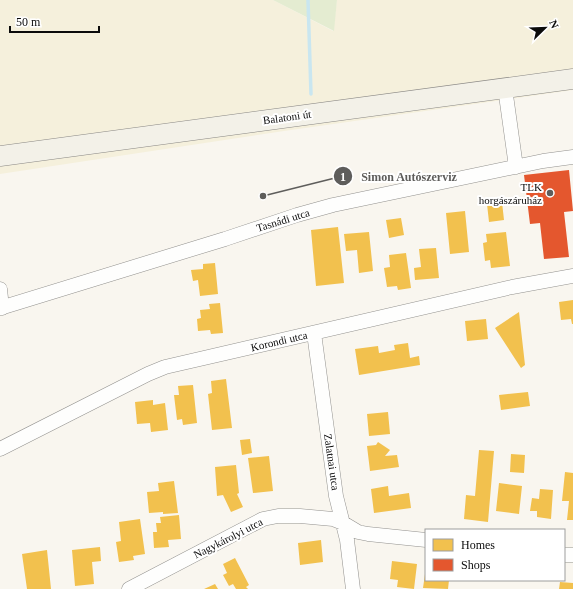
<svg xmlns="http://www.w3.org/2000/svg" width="573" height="589" viewBox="0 0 573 589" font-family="Georgia,serif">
<rect width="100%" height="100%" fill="#f9f6ef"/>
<!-- farmland -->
<path fill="#f5f0dc" d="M 0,0 L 273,0 L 333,31 L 337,0 L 573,0 L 573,90 L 284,131 L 0,174 Z"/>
<!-- green -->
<path fill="#e4ecd1" d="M 273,0 L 337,0 L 334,31 Z"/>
<!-- homes -->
<path fill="#f2c14e" d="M 502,202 L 504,220 L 489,222 L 487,204 Z
M 465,211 L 469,252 L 450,254 L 446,213 Z
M 401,218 L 404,235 L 389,238 L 386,220 Z
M 338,227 L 344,283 L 316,286 L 311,230 Z
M 369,232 L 373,271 L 359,273 L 357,250 L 346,251 L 344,234 Z
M 506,232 L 510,266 L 491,268 L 490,260 L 485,261 L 483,243 L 487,242 L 486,234 Z
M 436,248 L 439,278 L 415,280 L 414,268 L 421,267 L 419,249 Z
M 406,253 L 411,288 L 398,290 L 397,286 L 387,287 L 384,268 L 390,267 L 389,255 Z
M 215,263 L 218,294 L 200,296 L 198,280 L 193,281 L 191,270 L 203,269 L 203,264 Z
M 573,300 L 573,324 L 572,324 L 571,319 L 561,320 L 559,302 Z
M 220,303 L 223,333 L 211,334 L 210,330 L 198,331 L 197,319 L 201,318 L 200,310 L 210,309 L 209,304 Z
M 519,312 L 525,365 L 521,368 L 495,328 Z
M 486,319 L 488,339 L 467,341 L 465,321 Z
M 408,343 L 410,358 L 419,356 L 420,365 L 359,375 L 355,349 L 378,346 L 379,353 L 395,350 L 394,345 Z
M 226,379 L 232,428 L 212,430 L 208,394 L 212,393 L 211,381 Z
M 193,385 L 197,423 L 183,425 L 182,419 L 177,420 L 174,395 L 179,395 L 178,386 Z
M 528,392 L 530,406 L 501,410 L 499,395 Z
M 153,400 L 153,405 L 165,403 L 168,430 L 151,432 L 150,423 L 137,424 L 135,402 Z
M 388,412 L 390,434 L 369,436 L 367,414 Z
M 250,439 L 252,453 L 242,455 L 240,440 Z
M 378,442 L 390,450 L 385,456 L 397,455 L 399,467 L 370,471 L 367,446 L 376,445 Z
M 479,450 L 494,451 L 488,522 L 464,519 L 466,495 L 475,496 Z
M 511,454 L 525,455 L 524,473 L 510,472 Z
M 269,456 L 273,491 L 253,493 L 248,458 Z
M 236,465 L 239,493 L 237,494 L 243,507 L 231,512 L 223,495 L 217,496 L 215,467 Z
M 565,472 L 573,473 L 573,520 L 567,520 L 569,501 L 562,501 Z
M 174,481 L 178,513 L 163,514 L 163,512 L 149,513 L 147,492 L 159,491 L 158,483 Z
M 499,483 L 522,486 L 519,514 L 496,511 Z
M 388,486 L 389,496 L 409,493 L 411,508 L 374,513 L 371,489 Z
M 540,489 L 553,490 L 551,519 L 537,517 L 537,511 L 530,511 L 532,498 L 539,499 Z
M 179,515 L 181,539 L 168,540 L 169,547 L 154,548 L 153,532 L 157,532 L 156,523 L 161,523 L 160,517 Z
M 140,519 L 145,554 L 133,556 L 134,560 L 119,562 L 116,542 L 121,541 L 119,522 Z
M 321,540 L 323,562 L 300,565 L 298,543 Z
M 100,547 L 101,561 L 92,562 L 94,584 L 75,586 L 72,550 Z
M 47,550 L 51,589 L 27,589 L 22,554 Z
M 235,558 L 249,585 L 246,587 L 248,589 L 236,589 L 233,584 L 229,586 L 223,575 L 227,573 L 223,564 Z
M 392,561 L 417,564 L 414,589 L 397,587 L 398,580 L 390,579 Z
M 425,574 L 426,574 L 426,580 L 449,580 L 448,589 L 423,588 Z
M 560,582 L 573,583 L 573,589 L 559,589 Z
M 215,584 L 218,589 L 204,589 Z"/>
<!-- shops -->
<path fill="#e4572e" d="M 569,170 L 573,211 L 564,212 L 569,257 L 544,259 L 540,223 L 530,224 L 524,175 Z"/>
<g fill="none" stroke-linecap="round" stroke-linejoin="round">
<!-- stream -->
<path stroke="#c9e6f0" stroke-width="3.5" d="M 308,0 L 311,94"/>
<!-- street casing -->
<g stroke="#92918e" stroke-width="15">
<path id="street" d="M 505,88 L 516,167
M 0,289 L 2,308
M 0,308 L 225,239 L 297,215 L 333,205 L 543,161 L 573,157
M 314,333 L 336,496 L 347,540 L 353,589
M 0,449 L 148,374 L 165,367 L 512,287 L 573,276
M 564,555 L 573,555
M 129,589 L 263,519 L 278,516 L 300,516 L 333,519 L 343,523 L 358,532 L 368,534 L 426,540"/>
</g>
<!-- secondary casing -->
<g stroke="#898784" stroke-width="21">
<path id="secondary" d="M 0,156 L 573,79"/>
</g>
<!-- street -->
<use href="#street" stroke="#fefefd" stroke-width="14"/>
<!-- secondary -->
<use href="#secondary" stroke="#f3f1e8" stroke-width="20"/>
</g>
<!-- markers -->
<circle fill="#5e5d5b" stroke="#fff" stroke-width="1.5" cx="550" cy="193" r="4"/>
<g text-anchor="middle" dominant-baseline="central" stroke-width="4" stroke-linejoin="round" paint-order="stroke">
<!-- street labels -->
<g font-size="11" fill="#0b0b0b" stroke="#fff">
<text transform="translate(287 117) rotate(-8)">Balatoni út</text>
<text transform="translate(283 220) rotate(-17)">Tasnádi utca</text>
<text transform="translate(279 341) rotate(-13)">Korondi utca</text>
<text transform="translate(332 462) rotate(82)">Zalatnai utca</text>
<text transform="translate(228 538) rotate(-27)">Nagykárolyi utca</text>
</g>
<!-- poi labels -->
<g font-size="11" fill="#0b0b0b" stroke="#fff" text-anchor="end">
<text x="542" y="187">TLK<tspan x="542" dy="13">horgászáruház</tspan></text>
</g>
</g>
<!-- callouts -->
<path fill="none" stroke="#5e5d5b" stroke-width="1.5" d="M263 196L343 176"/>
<g fill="#5e5d5b" stroke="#fff" stroke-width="1.5">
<circle cx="263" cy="196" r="4"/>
<circle cx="343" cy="176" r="10"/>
</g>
<g font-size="12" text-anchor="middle" font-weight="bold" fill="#fff">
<text x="343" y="181">1</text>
</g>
<g font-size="12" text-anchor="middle" font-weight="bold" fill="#5e5d5b" stroke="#fff" stroke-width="4" stroke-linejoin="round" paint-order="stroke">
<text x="409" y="181">Simon Autószerviz</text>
</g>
<!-- legend -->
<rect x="425" y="529" width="140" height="52" fill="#ffffff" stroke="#9d9d9d"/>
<rect x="433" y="539" width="20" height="12" fill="#f2c14e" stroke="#9d9d9d"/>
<text x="461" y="549" font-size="12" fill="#0b0b0b">Homes</text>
<rect x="433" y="559" width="20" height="12" fill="#e4572e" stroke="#9d9d9d"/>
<text x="461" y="569" font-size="12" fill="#0b0b0b">Shops</text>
<!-- north arrow -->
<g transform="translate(545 28) rotate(67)" stroke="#ffffff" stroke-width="3" paint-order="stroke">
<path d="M0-3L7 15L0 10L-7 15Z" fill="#0b0b0b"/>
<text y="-6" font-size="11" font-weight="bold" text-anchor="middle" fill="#0b0b0b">N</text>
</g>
<!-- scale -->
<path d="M10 26v6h89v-6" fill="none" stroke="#0b0b0b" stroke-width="2"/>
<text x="16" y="26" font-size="12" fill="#0b0b0b" stroke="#ffffff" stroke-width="3" paint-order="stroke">50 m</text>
</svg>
